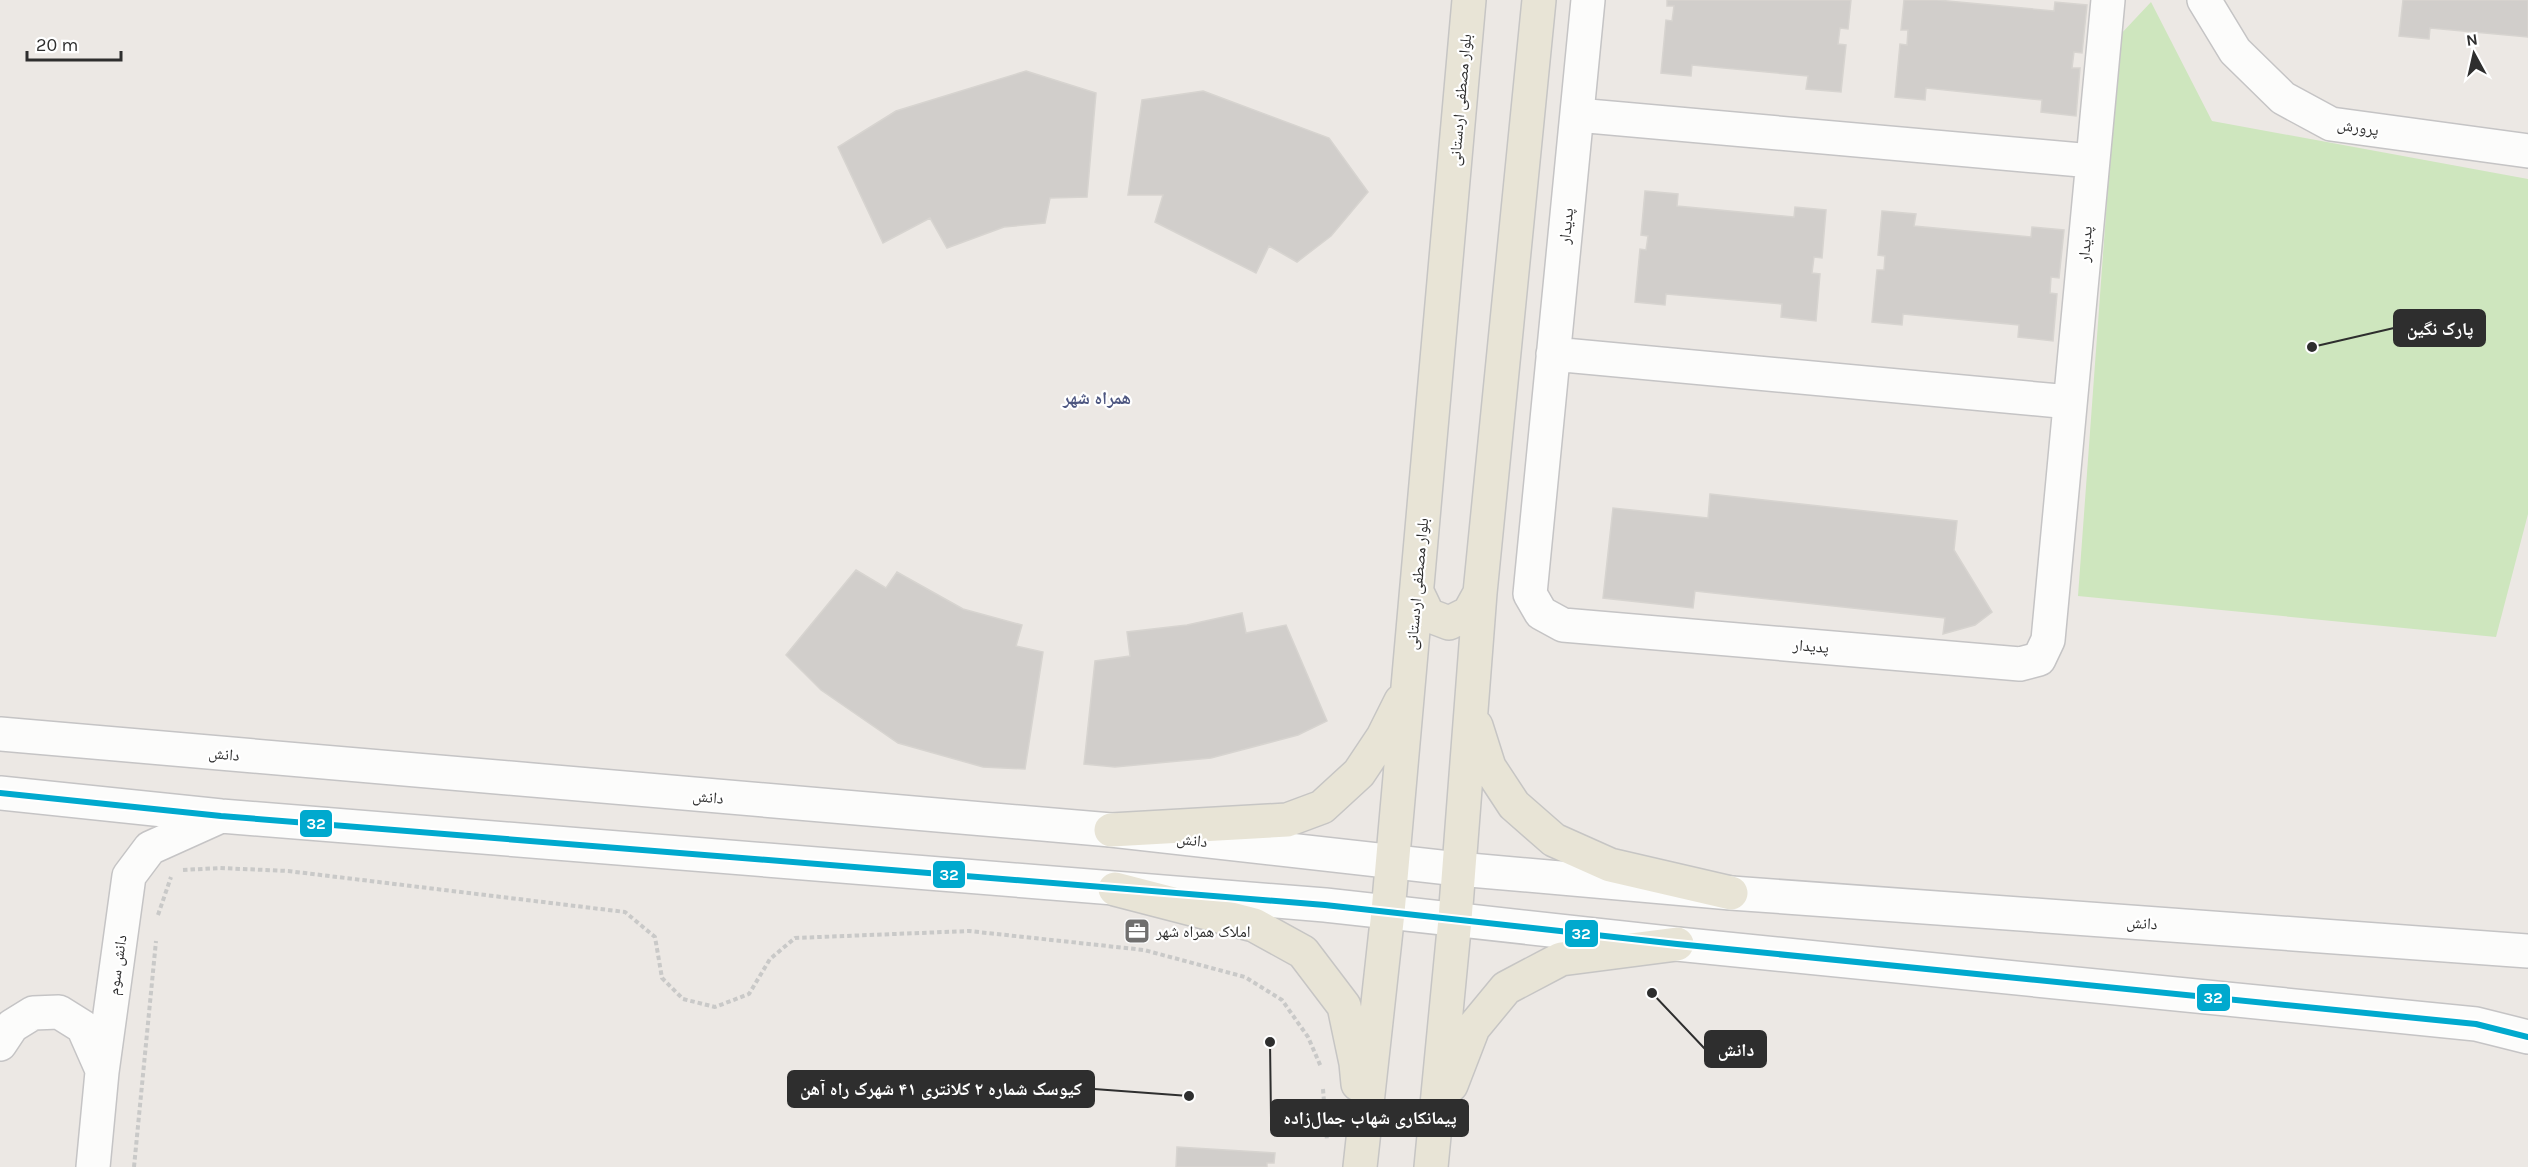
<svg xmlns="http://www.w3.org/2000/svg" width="2528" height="1167" viewBox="0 0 2528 1167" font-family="Karla,'Noto Naskh Arabic',sans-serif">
<rect width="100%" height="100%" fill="#ece8e4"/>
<!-- green -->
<path fill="#cee6be" d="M 2151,2 L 2212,121 L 2528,179 L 2528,514 L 2496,637 L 2078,596 L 2119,36 Z"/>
<!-- building -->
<path fill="#d1cecb" stroke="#d7d4d0" stroke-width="1.5" d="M 1667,0 L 1851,0 L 1848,29 L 1840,28 L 1838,44 L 1846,45 L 1841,92 L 1806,89 L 1808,76 L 1692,65 L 1691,76 L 1661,73 L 1666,20 L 1672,21 L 1674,6 L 1667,6 Z
M 1904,0 L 1937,0 L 2054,11 L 2055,2 L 2087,5 L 2082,53 L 2074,52 L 2072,68 L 2080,68 L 2076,116 L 2041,112 L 2042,100 L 1926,88 L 1925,100 L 1895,97 L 1900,44 L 1907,45 L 1908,30 L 1901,30 Z
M 2403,0 L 2528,0 L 2528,37 L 2430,28 L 2429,39 L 2399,36 Z
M 1026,71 L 1096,93 L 1087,197 L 1050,198 L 1045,223 L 1004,227 L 947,248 L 930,218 L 883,243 L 838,147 L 896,111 Z
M 1203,91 L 1329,138 L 1368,192 L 1331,236 L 1297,262 L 1269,246 L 1256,273 L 1155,222 L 1163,195 L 1128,195 L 1142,100 Z
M 1645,191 L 1678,194 L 1677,206 L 1794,217 L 1795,207 L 1826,210 L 1822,258 L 1814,257 L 1812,273 L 1820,274 L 1816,321 L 1781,317 L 1782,304 L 1666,294 L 1665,305 L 1635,302 L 1640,249 L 1646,250 L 1648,236 L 1641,235 Z
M 1882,211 L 1916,214 L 1914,226 L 2031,237 L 2032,227 L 2064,230 L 2059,278 L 2051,277 L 2050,293 L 2057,294 L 2053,341 L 2018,337 L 2019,325 L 1903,314 L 1902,325 L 1872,322 L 1877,270 L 1884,270 L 1885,256 L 1878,255 Z
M 1710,494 L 1957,521 L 1954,550 L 1992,612 L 1975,625 L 1943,634 L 1945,618 L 1695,591 L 1693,608 L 1603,598 L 1613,508 L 1708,518 Z
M 856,570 L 886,588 L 897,572 L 963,609 L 1022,625 L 1016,646 L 1043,652 L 1025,769 L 983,767 L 898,743 L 821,690 L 786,655 Z
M 1242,613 L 1246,633 L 1286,625 L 1327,721 L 1298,735 L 1211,758 L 1115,767 L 1084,764 L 1095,661 L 1130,656 L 1127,632 L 1187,625 Z
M 1177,1147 L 1275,1153 L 1274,1163 L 1267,1163 L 1267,1167 L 1176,1167 Z"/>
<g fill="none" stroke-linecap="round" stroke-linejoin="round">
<!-- minor casing -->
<g stroke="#c5c4c5" stroke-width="36">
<path id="minor" d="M 1588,0 L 1530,594 L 1541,613 L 1563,625 L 2020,664 L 2039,659 L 2048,640 L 2108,0
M 2204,0 L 2235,51 L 2283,98 L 2331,124 L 2528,151
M 1577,115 L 2092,161
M 1553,354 L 2070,402
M 0,734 L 1111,830 L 1458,869 L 1731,893 L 2528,951
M 0,793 L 221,816 L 1325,905 L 1677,944 L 2476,1024 L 2528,1037
M 0,1044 L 12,1026 L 33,1013 L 59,1012 L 83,1027 L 102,1070
M 93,1167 L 102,1072 L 129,876 L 150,848 L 221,816"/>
</g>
<!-- major casing -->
<g stroke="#c6c5c4" stroke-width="36">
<path id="major" d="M 1417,592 L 1428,615 L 1449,623 L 1469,613 L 1480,593
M 1476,726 L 1489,767 L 1514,805 L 1554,840 L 1610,865 L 1731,893
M 1111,830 L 1287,820 L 1322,807 L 1359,773 L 1383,737 L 1401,701
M 1115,889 L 1254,925 L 1303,952 L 1344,1006 L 1356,1063 L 1358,1084
M 1451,1085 L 1473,1028 L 1506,988 L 1561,959 L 1677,944
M 1360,1167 L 1388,912 L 1469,0
M 1431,1167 L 1455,919 L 1480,593 L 1539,0"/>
</g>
<!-- path -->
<path stroke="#c9c9c8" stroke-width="4" stroke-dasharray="4.5 3" stroke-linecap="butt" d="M 183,870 L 220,868 L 288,871 L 625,912 L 655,937 L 662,978 L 683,999 L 715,1007 L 749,994 L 770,959 L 795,938 L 969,931 L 1144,950 L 1245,977 L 1282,1000 L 1308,1037 L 1321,1067
M 158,915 L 171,877
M 1323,1089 L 1327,1141
M 134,1167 L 156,941"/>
<!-- minor -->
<use href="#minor" stroke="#fcfcfb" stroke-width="33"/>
<!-- major -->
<use href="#major" stroke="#e8e4d6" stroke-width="33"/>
<!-- bus-1 casing -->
<g stroke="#fff" stroke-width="10">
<path id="bus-1" d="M 0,793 L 221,816 L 1325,905 L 1677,944 L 2476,1024 L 2528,1037"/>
</g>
<!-- bus-1 -->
<use href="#bus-1" stroke="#00a9ce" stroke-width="6"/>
</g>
<!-- icons -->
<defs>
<g id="office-square" transform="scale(1.35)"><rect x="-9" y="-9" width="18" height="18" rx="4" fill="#706f6e" stroke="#fff"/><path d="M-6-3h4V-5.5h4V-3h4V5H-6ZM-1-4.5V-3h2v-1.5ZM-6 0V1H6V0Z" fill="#fff"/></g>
</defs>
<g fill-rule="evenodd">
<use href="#office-square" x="1137" y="931"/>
</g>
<g text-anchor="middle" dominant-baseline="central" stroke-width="4.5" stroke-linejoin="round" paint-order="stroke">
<!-- street labels -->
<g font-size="16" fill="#2e2e2e" stroke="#fff">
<text transform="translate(1460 100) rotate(-85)">بلوار مصطفی اردستانی</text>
<text transform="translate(2358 127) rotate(9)">پرورش</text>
<text transform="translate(1566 226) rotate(-84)">پدیدار</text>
<text transform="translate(2085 244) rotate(-85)">پدیدار</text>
<text transform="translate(1417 584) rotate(-85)">بلوار مصطفی اردستانی</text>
<text transform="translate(1811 646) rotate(5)">پدیدار</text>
<text transform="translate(224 754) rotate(5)">دانش</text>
<text transform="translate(708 797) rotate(5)">دانش</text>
<text transform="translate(1192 840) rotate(6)">دانش</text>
<text transform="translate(2142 923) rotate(4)">دانش</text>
<text transform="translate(117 965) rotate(-82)">دانش سوم</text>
</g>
<!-- poi labels -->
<g font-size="16" fill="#2e2e2e" stroke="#fff" text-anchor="start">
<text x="1156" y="931">املاک همراه شهر</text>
</g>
<!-- neighbourhood labels -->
<g font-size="18" font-weight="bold" fill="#4d5680" stroke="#fff">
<text x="1097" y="398">همراه شهر</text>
</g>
</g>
<!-- callouts -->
<path fill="none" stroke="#2e2e2e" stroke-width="2" d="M2312 347L2394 328M1652 993L1705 1049M1189 1096L1094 1089M1270 1042L1271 1118"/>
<g fill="#2e2e2e" stroke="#fff" stroke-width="2">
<circle cx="2312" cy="347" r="6"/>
<circle cx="1652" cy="993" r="6"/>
<circle cx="1189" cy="1096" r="6"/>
<circle cx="1270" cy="1042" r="6"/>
</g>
<g fill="#2e2e2e" stroke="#2e2e2e" stroke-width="2">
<rect x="2394" y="310" width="91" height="36" rx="6"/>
<rect x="1705" y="1031" width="61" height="36" rx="6"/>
<rect x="788" y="1071" width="306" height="36" rx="6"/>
<rect x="1271" y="1100" width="197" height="36" rx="6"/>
</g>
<g font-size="18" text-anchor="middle" font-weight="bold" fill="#fff">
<text x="2440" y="335">پارک نگین</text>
<text x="1736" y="1056">دانش</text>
<text x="941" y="1095">کیوسک شماره ۲ کلانتری ۴۱ شهرک راه آهن</text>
<text x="1370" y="1124">پیمانکاری شهاب جمال‌زاده</text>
</g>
<g stroke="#fff" stroke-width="2">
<rect x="299" y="809" width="34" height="29" rx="6" fill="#00a9ce"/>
<rect x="932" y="860" width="34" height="29" rx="6" fill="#00a9ce"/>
<rect x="1564" y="919" width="35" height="29" rx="6" fill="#00a9ce"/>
<rect x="2196" y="983" width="35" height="29" rx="6" fill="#00a9ce"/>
</g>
<g font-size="16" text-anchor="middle" font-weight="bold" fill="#fff">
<text x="316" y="829">32</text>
<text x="949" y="880">32</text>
<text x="1581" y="939">32</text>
<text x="2213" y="1003">32</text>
</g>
<!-- north arrow -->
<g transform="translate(2474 54) rotate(352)" stroke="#ffffff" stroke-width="4.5" paint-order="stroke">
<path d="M0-4.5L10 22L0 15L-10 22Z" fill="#2e2e2e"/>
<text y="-9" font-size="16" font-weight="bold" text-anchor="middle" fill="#2e2e2e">N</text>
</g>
<!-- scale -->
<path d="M27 51v9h94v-9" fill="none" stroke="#2e2e2e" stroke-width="3"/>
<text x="36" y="51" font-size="18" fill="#2e2e2e" stroke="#ffffff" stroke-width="4.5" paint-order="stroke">20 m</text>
</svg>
